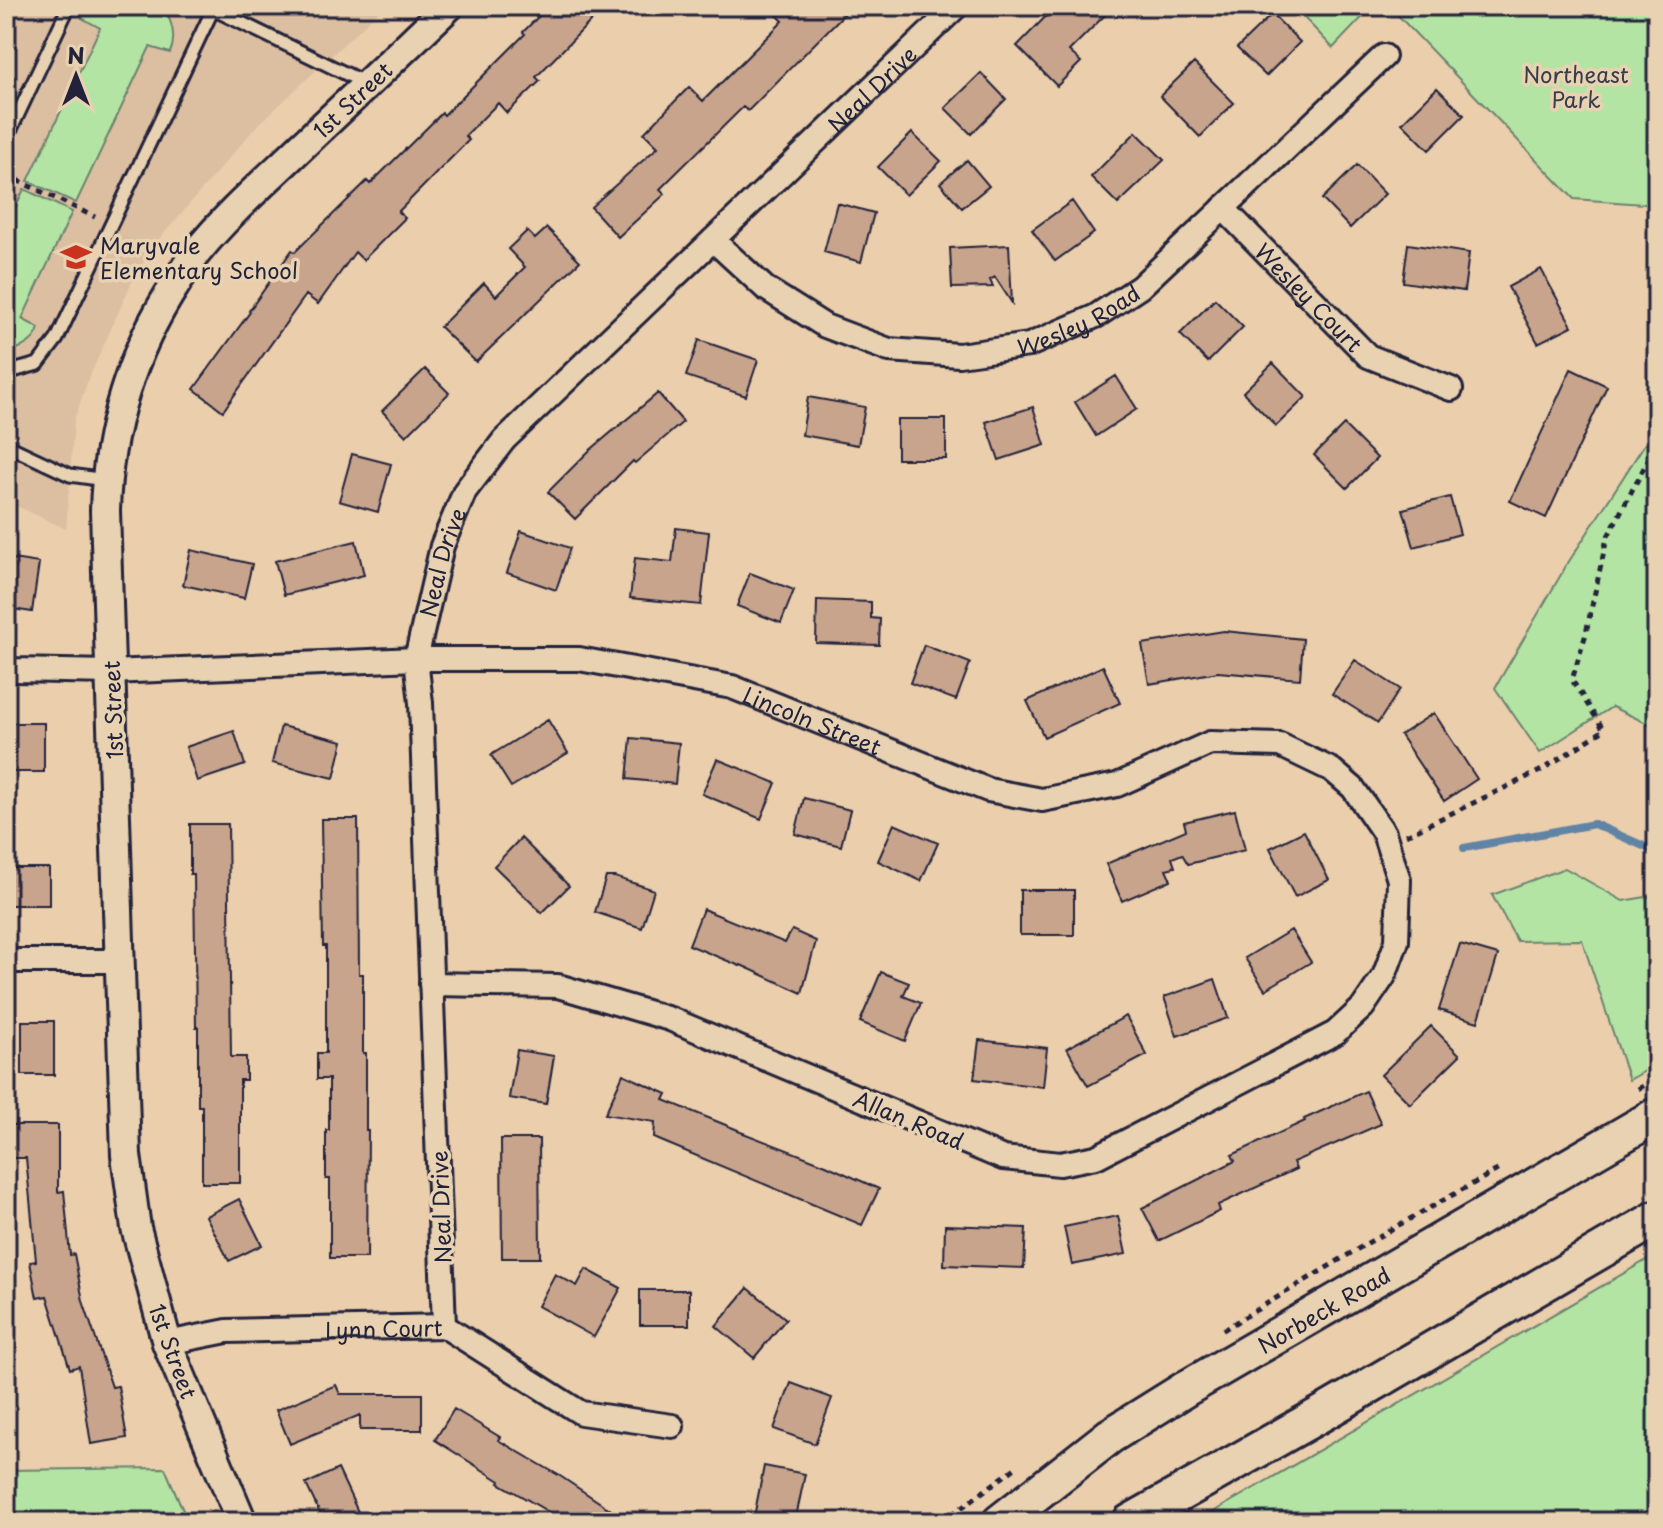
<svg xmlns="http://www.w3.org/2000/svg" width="1663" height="1528" viewBox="0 0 1663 1528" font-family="'Playpen Sans',sans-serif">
<rect width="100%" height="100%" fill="#ebceac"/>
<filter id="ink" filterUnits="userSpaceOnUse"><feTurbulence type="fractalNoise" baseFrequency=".0125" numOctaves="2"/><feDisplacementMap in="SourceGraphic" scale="16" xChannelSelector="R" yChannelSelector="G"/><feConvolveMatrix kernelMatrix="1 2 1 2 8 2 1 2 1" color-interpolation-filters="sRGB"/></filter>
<g filter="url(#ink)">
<!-- built -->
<path fill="#dcbea1" d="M 6,6 L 384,6 L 255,128 L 159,239 L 135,275 L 88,380 L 74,420 L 66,529 L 6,501 Z"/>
<!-- green -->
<path fill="#b4e4a3" stroke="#6b836f" stroke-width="2" d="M 88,6 L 163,6 C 172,21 177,37 170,53 L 150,47 L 76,203 L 28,181 L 100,28 L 82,18 Z
M 1293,6 L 1373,6 L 1333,48 Z
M 1389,6 L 1657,6 L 1657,205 L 1574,199 Z
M 24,189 L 72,212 L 22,319 L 39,328 C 35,343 20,349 6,352 L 6,228 Z
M 1657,425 L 1657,495 L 1652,498 L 1657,512 L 1657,728 L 1612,707 L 1540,753 L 1495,688 L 1566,566 Z
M 1565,868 L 1623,901 L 1657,895 L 1657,1064 L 1629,1080 L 1582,940 L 1517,941 L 1492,895 Z
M 1657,1254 L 1657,1522 L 1199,1522 L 1218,1509 Z
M 165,1468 L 188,1522 L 6,1522 L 6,1470 Z"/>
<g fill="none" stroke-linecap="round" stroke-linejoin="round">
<!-- stream -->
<path stroke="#6184a5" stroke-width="8" d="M 1464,848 L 1594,824 L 1657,852
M 6,1521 L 11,1522"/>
</g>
<!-- building -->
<path fill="#c8a48d" stroke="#22223b" stroke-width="2" d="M 549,6 L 579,6 L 593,19 L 536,77 L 540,81 L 507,113 L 498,103 L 465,136 L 469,140 L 398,212 L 405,218 L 363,260 L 355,252 L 318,304 L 306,295 L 223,411 L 194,389 L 250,312 L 249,311 L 292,250 L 295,252 L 367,181 L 370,184 L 442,113 L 444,115 L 525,34 L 523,32 Z
M 768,6 L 852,6 L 748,111 L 743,107 L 660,189 L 665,194 L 618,237 L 591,207 L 658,147 L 644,133 L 689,87 L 703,101 L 783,21 Z
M 1056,6 L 1114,6 L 1069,51 L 1081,62 L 1057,86 L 1017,46 Z
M 1272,14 L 1300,42 L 1266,76 L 1237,48 Z
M 1194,63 L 1234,103 L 1200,137 L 1160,96 Z
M 981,73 L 1006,99 L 971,134 L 945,108 Z
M 1437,88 L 1464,115 L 1429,150 L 1402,123 Z
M 1136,132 L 1164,160 L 1118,204 L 1091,177 Z
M 912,133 L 941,161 L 906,195 L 878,167 Z
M 967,160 L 989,186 L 962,208 L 940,183 Z
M 1357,165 L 1385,194 L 1350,228 L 1322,199 Z
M 1072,201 L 1094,233 L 1055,261 L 1032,230 Z
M 837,203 L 874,213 L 861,262 L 824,252 Z
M 547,228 L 580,261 L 476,362 L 440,327 L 484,283 L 496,296 L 525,267 L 508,249 L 527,231 L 535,239 Z
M 1408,244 L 1469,253 L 1464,291 L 1403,282 Z
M 1009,245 L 1012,303 L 995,277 L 990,280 L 993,287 L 952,288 L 950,248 Z
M 1541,269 L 1572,326 L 1538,343 L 1508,287 Z
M 1215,299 L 1243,327 L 1208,362 L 1180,334 Z
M 699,340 L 758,360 L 746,396 L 686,376 Z
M 1273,363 L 1306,397 L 1276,426 L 1243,392 Z
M 425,369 L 449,393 L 406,436 L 382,411 Z
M 1571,369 L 1607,386 L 1546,518 L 1510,501 Z
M 1116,376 L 1137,409 L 1096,436 L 1075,402 Z
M 658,393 L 683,422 L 635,463 L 633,461 L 575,519 L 548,492 L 588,452 Z
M 808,397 L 865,407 L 858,445 L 802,435 Z
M 1033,407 L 1045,445 L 999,460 L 986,422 Z
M 897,419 L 946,419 L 946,459 L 897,459 Z
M 1344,425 L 1377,458 L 1347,488 L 1314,455 Z
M 352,454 L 391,464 L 378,512 L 339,501 Z
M 1450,497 L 1460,534 L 1414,547 L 1403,509 Z
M 676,528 L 709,532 L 701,605 L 630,598 L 635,558 L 672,562 Z
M 521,531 L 570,548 L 556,590 L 507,573 Z
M 356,541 L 364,575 L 284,595 L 275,561 Z
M 191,550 L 252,564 L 244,598 L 183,585 Z
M 6,558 L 39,563 L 32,612 L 6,608 Z
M 750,573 L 794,590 L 781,623 L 737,606 Z
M 817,600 L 871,602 L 871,618 L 880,619 L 879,645 L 816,643 Z
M 1224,631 L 1303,639 L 1300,679 L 1218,672 L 1149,684 L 1142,644 Z
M 924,645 L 970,663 L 956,700 L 910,683 Z
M 1355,660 L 1400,689 L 1378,723 L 1332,694 Z
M 1103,666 L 1120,703 L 1044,737 L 1027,701 Z
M 1434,713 L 1477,779 L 1444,801 L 1400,735 Z
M 548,720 L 568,753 L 511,787 L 491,755 Z
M 11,723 L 44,723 L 44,772 L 11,772 Z
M 281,726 L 343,741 L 334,778 L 272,763 Z
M 234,731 L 245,765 L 197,781 L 186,747 Z
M 631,738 L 679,743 L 675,784 L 627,779 Z
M 717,759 L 776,783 L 761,819 L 702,794 Z
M 804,798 L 850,810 L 841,846 L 795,834 Z
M 1235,810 L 1245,850 L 1188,864 L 1182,854 L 1172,858 L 1175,867 L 1166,869 L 1171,880 L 1122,901 L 1106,864 L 1186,830 L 1184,822 Z
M 321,819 L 358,819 L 359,974 L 363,974 L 363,1053 L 366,1053 L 366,1130 L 368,1130 L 367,1258 L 330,1258 L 330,1179 L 326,1179 L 326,1130 L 329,1130 L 329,1079 L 317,1079 L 317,1053 L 326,1053 L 326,946 L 323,946 Z
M 190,824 L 228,824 L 231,1057 L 246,1057 L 246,1080 L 240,1080 L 240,1183 L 202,1183 L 202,1106 L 198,1106 L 198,1027 L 196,1027 L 194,874 L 190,874 Z
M 894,824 L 938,843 L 921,881 L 878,861 Z
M 1304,831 L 1329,880 L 1295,897 L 1270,848 Z
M 521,838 L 569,886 L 542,913 L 494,866 Z
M 9,868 L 49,868 L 49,905 L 9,905 Z
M 606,877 L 615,877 L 654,890 L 642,928 L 595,912 Z
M 1020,890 L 1074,890 L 1074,935 L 1020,935 Z
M 703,909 L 785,943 L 792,930 L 816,941 L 802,993 L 741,965 L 740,966 L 689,945 Z
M 1291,930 L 1311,962 L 1265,990 L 1245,958 Z
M 1460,944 L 1498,955 L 1478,1022 L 1439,1010 Z
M 881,972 L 909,983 L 903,996 L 921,1003 L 905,1041 L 860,1022 Z
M 1215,979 L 1228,1018 L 1177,1036 L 1164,997 Z
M 1126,1016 L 1147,1055 L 1088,1086 L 1067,1048 Z
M 22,1021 L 54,1021 L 54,1075 L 22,1075 Z
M 1431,1026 L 1460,1055 L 1410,1104 L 1381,1075 Z
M 979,1040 L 1047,1048 L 1043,1087 L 974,1079 Z
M 517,1050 L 554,1056 L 546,1104 L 509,1098 Z
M 623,1074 L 667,1094 L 664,1100 L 738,1130 L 738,1131 L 826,1165 L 879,1189 L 862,1225 L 654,1138 L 655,1122 L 605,1114 Z
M 1366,1091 L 1381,1124 L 1293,1162 L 1296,1169 L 1218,1205 L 1220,1211 L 1159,1241 L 1142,1208 L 1235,1161 L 1232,1155 L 1305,1121 L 1304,1119 Z
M 6,1125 L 58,1125 L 58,1192 L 64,1191 L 70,1255 L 74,1254 L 83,1301 L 112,1387 L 118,1386 L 127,1438 L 91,1444 L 79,1366 L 70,1369 L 47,1296 L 37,1298 L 30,1262 L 36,1261 L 26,1158 L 6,1158 Z
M 501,1139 L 539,1139 L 540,1258 L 502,1258 Z
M 239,1199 L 262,1245 L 229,1261 L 206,1216 Z
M 1118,1216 L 1126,1254 L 1072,1265 L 1064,1227 Z
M 945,1225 L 1026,1228 L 1024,1268 L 944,1265 Z
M 586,1269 L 621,1288 L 594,1337 L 538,1306 L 555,1274 L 577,1286 Z
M 748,1288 L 786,1319 L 754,1358 L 716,1326 Z
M 640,1290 L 689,1290 L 689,1325 L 640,1325 Z
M 791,1383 L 832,1398 L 815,1444 L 774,1429 Z
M 336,1385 L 340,1394 L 422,1394 L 422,1430 L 360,1430 L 360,1415 L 290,1444 L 276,1410 Z
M 454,1409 L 500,1437 L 498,1440 L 560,1476 L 629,1522 L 566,1522 L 499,1483 L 500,1481 L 435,1440 Z
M 764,1466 L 805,1474 L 795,1522 L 753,1522 Z
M 338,1469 L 359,1514 L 342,1522 L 324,1522 L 306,1484 Z"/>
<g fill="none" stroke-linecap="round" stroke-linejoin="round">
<!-- service casing -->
<g stroke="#22223b" stroke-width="17">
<path id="service" d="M 207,6 L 367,84
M 6,140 L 69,6
M 6,373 L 38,364 L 57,339 L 213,9
M 6,445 L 70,475 L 105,480"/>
</g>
<!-- minor casing -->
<g stroke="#22223b" stroke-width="28">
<g id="minor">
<path id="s1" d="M 1223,208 L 1368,356 L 1451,389"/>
<path id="s2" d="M 713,240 L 765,288 L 825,326 L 889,350 L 959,355 L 1029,345 L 1096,316 L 1140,287 L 1384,56"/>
<path id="s3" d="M 6,668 L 14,670 L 110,672 L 416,659 L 579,659 L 732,687 L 988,790 L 1042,800 L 1117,785 L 1210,743 L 1280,745 L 1332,770 L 1353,788 L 1384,833 L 1399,880 L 1397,941 L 1384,976 L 1363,1007 L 1335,1033 L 1096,1157 L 1060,1164 L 1003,1158 L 670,1019 L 558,986 L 431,984"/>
<path d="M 6,961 L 121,961"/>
<path id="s4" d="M 444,1326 L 421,703 L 416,659 L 442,546 L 465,491 L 504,440 L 957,6"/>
<path id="s5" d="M 167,1343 L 227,1331 L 444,1326 L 581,1413 L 672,1426"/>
</g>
</g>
<!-- tertiary casing -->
<g stroke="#22223b" stroke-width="34">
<g id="tertiary">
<path id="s6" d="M 242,1522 L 167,1343 L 136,1228 L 126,1155 L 105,511 C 107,430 132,350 177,282 C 183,272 189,261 197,252 C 228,213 268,179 304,144 C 353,98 401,52 449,6"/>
</g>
</g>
<!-- primary casing -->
<g stroke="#22223b" stroke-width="40">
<g id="primary">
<path id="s7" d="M 1000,1522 L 1110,1436 L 1187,1388 L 1657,1115"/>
<path d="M 1130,1522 L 1323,1413 L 1657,1218"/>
</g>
</g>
<!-- path -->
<path stroke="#22223b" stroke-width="5" stroke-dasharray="6 6" stroke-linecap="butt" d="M 6,175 L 95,217
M 1406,835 L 1540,771 L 1604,730 L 1572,680 L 1585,637 L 1607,538 L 1657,443
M 1638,1089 L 1657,1077
M 1223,1330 L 1381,1235 L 1501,1168
M 942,1522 L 1018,1466"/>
<!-- service -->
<use href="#service" stroke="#e8d2b1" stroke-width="11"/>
<!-- minor -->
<use href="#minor" stroke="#e8d2b1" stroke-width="22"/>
<!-- tertiary -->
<use href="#tertiary" stroke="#e8d2b1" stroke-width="28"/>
<!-- primary -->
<use href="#primary" stroke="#e8d2b1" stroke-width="34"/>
</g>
</g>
<!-- icons -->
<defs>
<g id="school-bare" transform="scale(2.4)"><path d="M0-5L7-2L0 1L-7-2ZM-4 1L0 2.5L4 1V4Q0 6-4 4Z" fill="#c8321e" stroke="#e8d2b1" stroke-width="2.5" paint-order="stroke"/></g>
</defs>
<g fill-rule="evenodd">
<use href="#school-bare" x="76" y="257"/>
</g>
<g text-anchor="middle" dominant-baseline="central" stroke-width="7" stroke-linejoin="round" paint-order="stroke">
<!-- park labels -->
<g font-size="22" fill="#383f4b" stroke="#e8d2b1">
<text x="1576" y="73">Northeast<tspan x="1576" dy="25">Park</tspan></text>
</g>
<!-- street labels -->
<g font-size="22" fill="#22223b" stroke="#e8d2b1">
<text stroke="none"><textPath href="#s4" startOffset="1416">Neal Drive</textPath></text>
<text stroke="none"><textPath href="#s6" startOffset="1528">1st Street</textPath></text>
<text stroke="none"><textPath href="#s1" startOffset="124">Wesley Court</textPath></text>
<text stroke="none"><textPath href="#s2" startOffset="406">Wesley Road</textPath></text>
<text stroke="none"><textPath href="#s4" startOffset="768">Neal Drive</textPath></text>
<text transform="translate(112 710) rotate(-92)">1st Street</text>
<text stroke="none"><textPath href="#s3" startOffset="816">Lincoln Street</textPath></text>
<text transform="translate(909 1119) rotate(23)">Allan Road</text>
<text transform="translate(440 1207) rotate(-92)">Neal Drive</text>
<text stroke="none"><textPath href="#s7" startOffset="388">Norbeck Road</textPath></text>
<text stroke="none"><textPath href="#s5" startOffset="218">Lynn Court</textPath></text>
<text transform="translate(174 1351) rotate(70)">1st Street</text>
</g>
<!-- poi labels -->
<g font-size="22" fill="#22223b" stroke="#e8d2b1" text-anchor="start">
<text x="100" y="244">Maryvale<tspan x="100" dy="25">Elementary School</tspan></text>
</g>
</g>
<!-- margin -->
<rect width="1663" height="1528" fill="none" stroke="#e8d2b1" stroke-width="32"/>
<rect x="16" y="16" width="1631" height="1496" fill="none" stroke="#22223b" stroke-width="3" filter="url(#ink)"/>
<!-- north arrow -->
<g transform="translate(76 76)" stroke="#e8d2b1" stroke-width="6" paint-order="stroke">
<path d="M0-6L14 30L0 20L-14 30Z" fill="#22223b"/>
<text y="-12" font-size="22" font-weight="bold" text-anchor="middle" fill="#22223b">N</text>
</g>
</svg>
